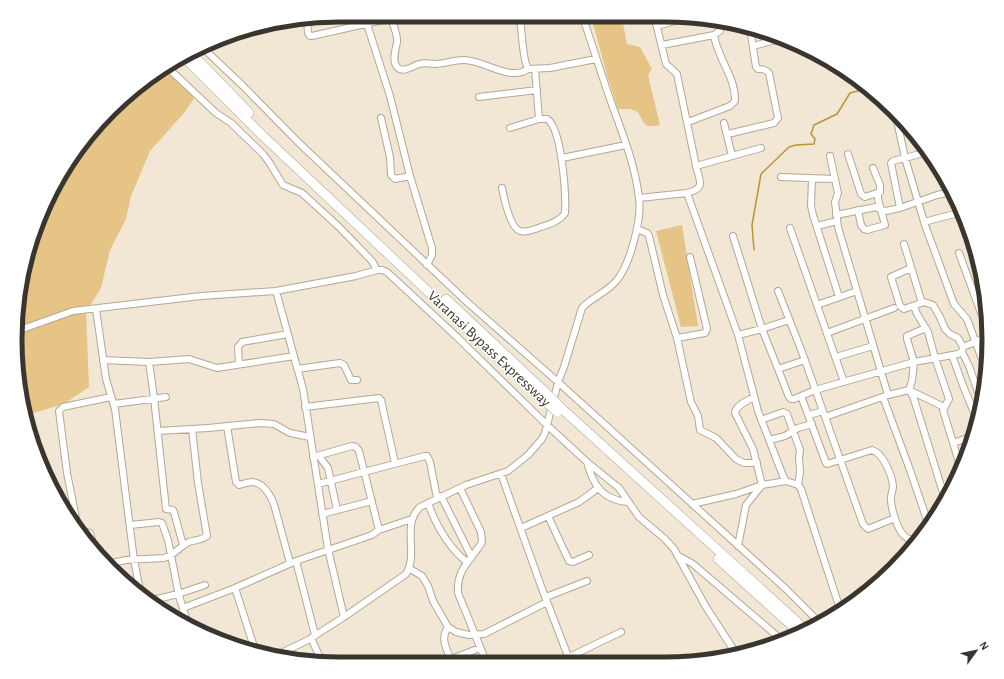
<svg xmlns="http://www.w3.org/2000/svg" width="1004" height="679" viewBox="0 0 1004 679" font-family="'Alegreya Sans',sans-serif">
<rect width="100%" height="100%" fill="#f1e7d4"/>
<!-- green -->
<path fill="#e5c485" d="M 622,18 L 627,44 L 640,47 L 652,69 L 648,75 L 660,125 C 643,128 645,125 638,112 L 630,109 L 618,109 L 607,75 L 593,24 Z
M 170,64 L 197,94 L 184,113 L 150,151 L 131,196 L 126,219 L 110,250 L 101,288 L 86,312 L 89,387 L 64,404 L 26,415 L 21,402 L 16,318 L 40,216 L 82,142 L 159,70 Z
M 682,225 L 698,326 L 681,327 L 656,231 Z"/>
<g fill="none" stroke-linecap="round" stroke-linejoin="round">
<!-- stream -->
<path stroke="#be9437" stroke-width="1.5" d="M 754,250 L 752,225 L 761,174 L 789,147 L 796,145 L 814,144 L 815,139 L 811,134 L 814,125 L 837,114 L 850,93 L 865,89"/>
<!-- minor casing -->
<g stroke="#b2a896" stroke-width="8">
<path id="minor" d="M 520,15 C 521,26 523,62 528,69 L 550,68 L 596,59
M 654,15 L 666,64 L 677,74 L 696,166
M 627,17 L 634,15
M 391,18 C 393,25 398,35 397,42 C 396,49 391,62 398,68 C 403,73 413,66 419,64 C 425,62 430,64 437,64 C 446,63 455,60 464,60 C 484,60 510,82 528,69
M 307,20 L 308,33 L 310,36 L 312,36 L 405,15
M 367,24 L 390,96 L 410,176 L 432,248 L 432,255 L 427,265
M 657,26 L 685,18
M 662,45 L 714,35
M 753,46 L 779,39
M 203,48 L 242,85 L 299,143 L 467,302 L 558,382 L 786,589 L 820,623
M 166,66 L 216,113 L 231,123 L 263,154 L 269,162 L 283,185 L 302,193 L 339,227 L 372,261 L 377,270
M 535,69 L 539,119
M 479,97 L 537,90
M 895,111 L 905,158 L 925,225 L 954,304 L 967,319 L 986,370
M 381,118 L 390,157 L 391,175 L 395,179 L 410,176
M 688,122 L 730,106 L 735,101 C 736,77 717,58 714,35 L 720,31 L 719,20
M 724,123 L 732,156
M 899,131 L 909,129
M 728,134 L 774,123 L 778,118 L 769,73 C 765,69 763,69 758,69 L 756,67 L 750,29
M 848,154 L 861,194 L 865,197 L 880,192 L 880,185 L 873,168
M 830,156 L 838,193 L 835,202 L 838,227 L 888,395
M 562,158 L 626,145
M 781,177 L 835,179
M 812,179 L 811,206 L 813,215 L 839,297
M 502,188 C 504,198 510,228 520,231 C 527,233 535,229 541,227 C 550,224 560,221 565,213 C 566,194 562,128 547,119 L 539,119 L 510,128
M 687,193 C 706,188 700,182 696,166 L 761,148
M 639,198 L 687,193 L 738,335 L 762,329 L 778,369 L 805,360
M 900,208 L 891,163 L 893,161 L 928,152
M 858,210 L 861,225 L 864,229 L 867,230 L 885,225 L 878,199 L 878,193
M 836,215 L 876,207 L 881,210 L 886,211 L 900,208 L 937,195 L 952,192
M 924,222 L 962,212
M 817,226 L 837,221
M 790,228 L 817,305
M 637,229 L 647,233 L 649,236 L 663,295 L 677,338 L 691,402 L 698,416 L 700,430 L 716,438 L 736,459 L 744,463 L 757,463
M 733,236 L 762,329 L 789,320
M 904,244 L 922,303
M 959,253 L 989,335
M 911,268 L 891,277 L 900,306 L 904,309 L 924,302 L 933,305 L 940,317 L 945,329 L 950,334 L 958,338 L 963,347
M 778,291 L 802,352 L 863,524 L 868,529 L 895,518
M 914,306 L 917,314 L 928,332 L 935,358 L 948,396 L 949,399 L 943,410 L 961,469
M 96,309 L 106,379 L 115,409 L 134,560 L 140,590
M 926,328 L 907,336 L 907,339 L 914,362 L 912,381 L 909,390 L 944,407
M 17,331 L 73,311 L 201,296 L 276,291
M 827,333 L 894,308
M 738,335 L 758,411 L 783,476 L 786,481 L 798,485 L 801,489 L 841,612
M 677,338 L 705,333 L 707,329 L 690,257
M 962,352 L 969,366 L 978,392
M 952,355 L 962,383 L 977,420
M 836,357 L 873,346
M 103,360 L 149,362 L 189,359 L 217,368 L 294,356
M 149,362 L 154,398 L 166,509 L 173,510 L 174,512 L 183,545
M 239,364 L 238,347 L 242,342 L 288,334
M 297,369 L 340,363 L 344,365 L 351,380 L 357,380
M 778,369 L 789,397 L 791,399 L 794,399 L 815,390 L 914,362 L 958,354 L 962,352 L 963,347 L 975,342 L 989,335
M 844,382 L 817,305 L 857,291
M 801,396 L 826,463 L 827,464 L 872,450 C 883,453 892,475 893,486 C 893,491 890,496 891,501 C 892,511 898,533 907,538 C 910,540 915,539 919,539
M 883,397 L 910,470 L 929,526
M 114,404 L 166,397
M 305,407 L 379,398 L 381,400 L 395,463
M 973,409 L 982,406
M 809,415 L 823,411
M 825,417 L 888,395 L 909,390 L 913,396 L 945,499
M 761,420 L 783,412 L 787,414 L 800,450 L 799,458 L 800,472 L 798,485
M 227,426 L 236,482 L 239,485 C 243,484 248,482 252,482 C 265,483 272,498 275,508 L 290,563
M 158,431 L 208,428 L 260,423 L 274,424 L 290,433 L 310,437
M 769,440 L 785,436 L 798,428 L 812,424
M 953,443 L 973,436
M 319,456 L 328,468 L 337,510
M 313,457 L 352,446 L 356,447 L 359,451 L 379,530 L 412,519
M 587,462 C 593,485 602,500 628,502
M 501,474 L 541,586 L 571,664
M 318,484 L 425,456 L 427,456 L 430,462 L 437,498
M 460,488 L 481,532 L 482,542 C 471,561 456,569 458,593 L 487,664
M 441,496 L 471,556
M 428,503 C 436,525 448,547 467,562
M 692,504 L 736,494 L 762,485 L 786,481
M 322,514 L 372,501
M 548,516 L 569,561 L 573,562 L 589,555
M 130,525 L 159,522 L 162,523 L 168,540 L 179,596 L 188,625
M 78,528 L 67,473 L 59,411 L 63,407 L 111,397
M 521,528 L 579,502 L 598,488
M 80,530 L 90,533 L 94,547
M 738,546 L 746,505 L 762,485 L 753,449 L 735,413 C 736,405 747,401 754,397
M 677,555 L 693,564 L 783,641
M 296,561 L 315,635
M 107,564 L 126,560 L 164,558 C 175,555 180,546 189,542 C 195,540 202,540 207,536 L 198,483 L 192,429
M 410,569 L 422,576 L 428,586 L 433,601 L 448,627 L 456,632 L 469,635 L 484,634 L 547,602
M 235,588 L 255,650
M 546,597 L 587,581
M 153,600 L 178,594 L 205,585
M 183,608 L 235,588 L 296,561 L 372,535 L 379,530
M 344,617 L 328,549 L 303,389 L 276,291 L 356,276 L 377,270 L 382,270 L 387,272 L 457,337 L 548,426 L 587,462 L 619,488 L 639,517 L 665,539 L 674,549 L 706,607 L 737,655
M 448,627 C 439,640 448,651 453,664
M 311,638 L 322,662
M 273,657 L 308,640 L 344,617 L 406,574 C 419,553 401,525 420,507 L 466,485 L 508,471 L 528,455 L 542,439 L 545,433 L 558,382 L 564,367 L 582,308 C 592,297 608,292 617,280 C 630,264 642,219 639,199 C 636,167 622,132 611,102 C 601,73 592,44 582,15
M 569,657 L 621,632
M 451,659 L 480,648"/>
</g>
<!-- highway casing -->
<g stroke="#b2a896" stroke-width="10">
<path id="highway" d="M 192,54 L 249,113
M 184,57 L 263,136 L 539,396
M 446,299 L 544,391
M 560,407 L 806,630
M 718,559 L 800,633"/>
</g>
<!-- minor -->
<use href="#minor" stroke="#fff" stroke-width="6"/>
<!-- highway -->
<use href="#highway" stroke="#fff" stroke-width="9"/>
<!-- highway-bridge casing -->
<g stroke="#b2a896" stroke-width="10" stroke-linecap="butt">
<path id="highway-bridge" d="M 544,391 L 560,407
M 539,396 L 557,412"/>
</g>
<!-- highway-bridge -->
<use href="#highway-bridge" stroke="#fff" stroke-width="9"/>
</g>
<g text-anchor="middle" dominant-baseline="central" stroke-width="3" stroke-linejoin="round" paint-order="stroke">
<!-- street labels -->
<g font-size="15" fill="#3a362f" stroke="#fff">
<text transform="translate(489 349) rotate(43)">Varanasi Bypass Expressway</text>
</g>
</g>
<!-- crop -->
<path d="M0 0H1004V679H0ZM339 22H665A317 317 0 0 1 982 339V340A317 317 0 0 1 665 657H339A317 317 0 0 1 22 340V339A317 317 0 0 1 339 22Z" fill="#fff" fill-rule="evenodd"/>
<path fill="none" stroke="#3a362f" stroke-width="5" d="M339 22H665A317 317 0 0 1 982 339V340A317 317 0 0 1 665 657H339A317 317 0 0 1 22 340V339A317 317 0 0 1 339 22Z"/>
<!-- north arrow -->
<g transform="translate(976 651) rotate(57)" stroke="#ffffff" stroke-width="3" paint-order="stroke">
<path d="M0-3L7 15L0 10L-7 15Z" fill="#3a362f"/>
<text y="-6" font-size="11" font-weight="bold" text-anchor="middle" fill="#3a362f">N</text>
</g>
</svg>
